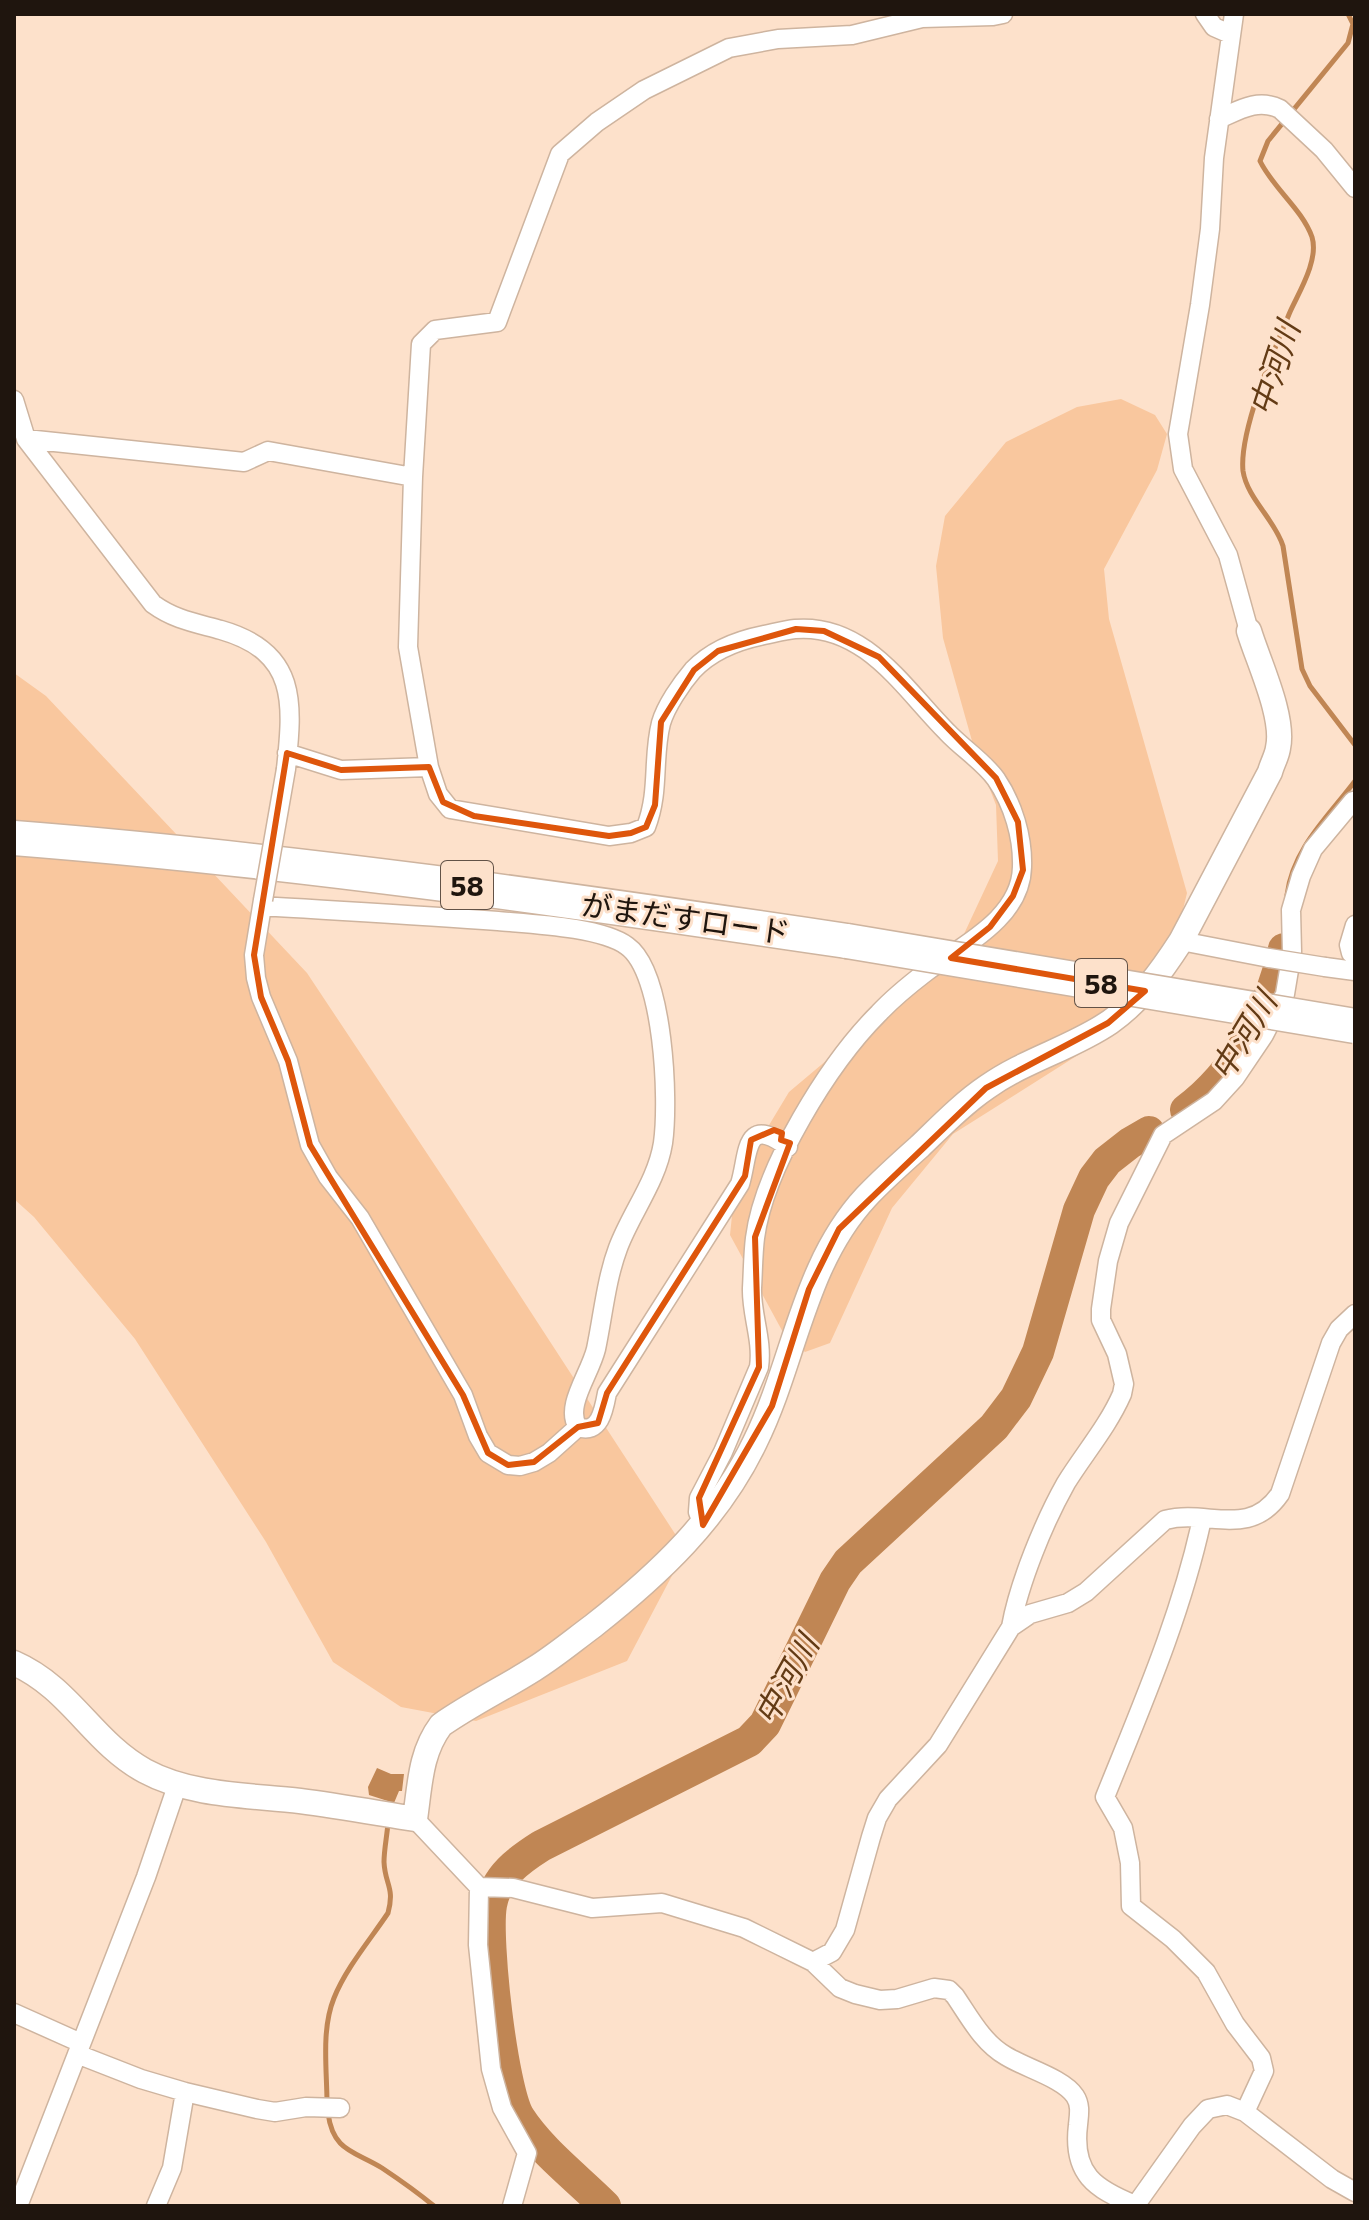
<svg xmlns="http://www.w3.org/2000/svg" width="1369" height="2220" viewBox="0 0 1369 2220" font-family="Commissioner,'Noto Sans JP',sans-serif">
<rect width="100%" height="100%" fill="#fde1cb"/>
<!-- green -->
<path fill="#f9c79e" d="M 1121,399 L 1155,415 L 1167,434 L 1157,470 L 1104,569 L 1109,619 L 1187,893 L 1172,955 L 1143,1003 L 1078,1055 L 953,1134 L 892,1208 L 830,1343 L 805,1352 L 785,1336 L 730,1235 L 734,1196 L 760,1140 L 789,1092 L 878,1017 L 964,934 L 998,861 L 996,805 L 974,748 L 943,638 L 936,566 L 945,516 L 1006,442 L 1077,407 Z
M 14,673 L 46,696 L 307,973 L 452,1191 L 681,1543 L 676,1568 L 627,1661 L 476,1721 L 401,1707 L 333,1662 L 266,1542 L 135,1339 L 34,1217 L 14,1199 Z"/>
<!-- water -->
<path fill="#c08654" d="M 377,1768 L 391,1774 L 404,1774 L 402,1791 L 399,1791 L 394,1803 L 369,1795 L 368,1787 Z"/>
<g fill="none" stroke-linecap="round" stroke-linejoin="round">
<!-- stream -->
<path stroke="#c08654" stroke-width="5" d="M 1348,14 L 1353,24 L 1348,43 L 1268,141 L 1260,161 C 1273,188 1302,209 1312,237 C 1319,260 1299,292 1290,312 C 1274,350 1239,431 1243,471 C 1247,498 1275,520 1283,546 L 1302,669 L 1310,686 L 1355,745
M 1287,895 C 1293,848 1328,817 1355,781
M 327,2103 C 327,2070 321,2030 334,1998 C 346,1968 370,1940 388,1913 C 395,1887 385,1885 384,1862 C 384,1850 387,1836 388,1823
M 328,2113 C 333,2152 355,2151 382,2168 C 400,2180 417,2192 434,2206"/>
<!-- river -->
<path stroke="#c08654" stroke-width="32" d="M 1186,1110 C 1236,1073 1271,1009 1284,949
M 605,2206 C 577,2178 541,2151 519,2117 C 502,2089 485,1939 491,1905 C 496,1876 519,1860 541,1846 L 749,1741 L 765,1724 L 835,1581 L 848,1562 L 994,1427 L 1016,1398 L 1038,1352 L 1079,1210 L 1094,1178 L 1107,1161 L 1130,1143 L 1149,1132"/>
<!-- minor casing -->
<g stroke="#ceb49f" stroke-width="21">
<path id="minor" d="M 1205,14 L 1214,27 L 1230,34
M 1234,14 L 1214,158 L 1210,229 L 1200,305 L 1178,434 L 1183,469 L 1228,555 L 1249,631
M 1219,119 C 1239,110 1258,98 1280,109 L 1324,150 L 1355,188
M 14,400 L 26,439 L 153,604 C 175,620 196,623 221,630 C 298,652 293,703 286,769
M 26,439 L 244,462 L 268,451 L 413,477
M 287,753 L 341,770 L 429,767
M 263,900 L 254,955 L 256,978 L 261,997 L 288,1061 L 310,1145 L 328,1177 L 360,1218 L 463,1395 L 478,1436 L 488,1453 L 508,1465 L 520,1466 L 534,1462 L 549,1453 L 578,1427
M 262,906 C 341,911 419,915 498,921 C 531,924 601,927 627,946 C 664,972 669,1101 663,1143 C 657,1181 631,1213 618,1248 C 606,1280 603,1316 596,1349 C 590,1374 564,1407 578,1427 C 600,1435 604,1409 607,1393 L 740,1184 C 749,1156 743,1113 788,1147
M 1355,925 L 1349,945 L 1351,953 L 1355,955
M 1181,941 L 1269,958
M 1325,967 L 1355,971
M 1202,1519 C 1181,1616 1142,1705 1105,1797 L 1123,1828 L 1130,1863 L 1131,1906 L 1173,1939 L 1206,1972 L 1235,2024 L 1261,2058 L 1264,2071 L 1245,2112
M 703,1525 L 698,1512 L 699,1498 L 723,1452 L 759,1367 C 763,1340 751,1314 752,1288 C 753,1271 753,1254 755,1238 C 764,1168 829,1063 879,1013 C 893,998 909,985 926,972 C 961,946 1021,919 1022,867 C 1023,837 1013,804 996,779 C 984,762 962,748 947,732 C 904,689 865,623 795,629 C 785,630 774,633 764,635 C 739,640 711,651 693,670 C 681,684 666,706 661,723 C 652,758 660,791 646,827 L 631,833 L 609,836 L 450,809 L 438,794 L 429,767 L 408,647 L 413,477 L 421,344 L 435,330 L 497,322 L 560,154 L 597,122 L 644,90 L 729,48 L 778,39 L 852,35 L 922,18 L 993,16 L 1003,14
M 1011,1627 C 1019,1583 1044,1522 1066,1483 C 1084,1454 1108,1426 1122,1394 L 1124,1384 L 1117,1354 L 1101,1320 L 1101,1309 L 1108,1261 L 1119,1223 L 1163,1135 L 1214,1101 L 1235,1078 L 1264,1035 L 1285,994 L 1292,952 L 1291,910 L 1301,876 L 1313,849 L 1353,801
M 415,1819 L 479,1887 L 478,1945 L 491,2069 L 502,2108 L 527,2153 L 512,2206
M 479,1887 L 513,1888 L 592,1908 L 662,1903 L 744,1928 L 813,1962 L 840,1988 L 855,1994 L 880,2000 L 897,1999 L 934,1988 L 949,1990 L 955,1996 C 970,2018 983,2043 1006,2056 C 1025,2068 1063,2078 1075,2096 C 1081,2105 1079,2115 1078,2125 C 1072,2174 1095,2189 1135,2205
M 813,1962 L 832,1952 L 845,1930 L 871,1837 L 877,1818 L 888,1799 L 938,1745 L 1011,1627 L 1030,1614 L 1068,1603 L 1086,1592 L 1165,1520 C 1208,1509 1249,1539 1280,1494 L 1331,1343 L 1339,1329 L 1355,1314
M 14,2013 L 81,2043
M 77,2054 L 141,2079 L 185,2092 L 257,2109 L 275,2112 L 306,2107 L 340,2108
M 18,2206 L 146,1877 L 177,1786
M 156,2206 L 172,2168 L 185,2092
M 1135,2206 L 1192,2126 L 1208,2109 L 1227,2105 L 1245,2112 L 1332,2179 L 1355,2192"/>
</g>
<!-- tertiary casing -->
<g stroke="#ceb49f" stroke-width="27">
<path id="tertiary" d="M 14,1663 C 71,1688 92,1742 145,1771 C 191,1796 249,1795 300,1801 C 339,1806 377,1813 415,1819 C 420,1785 420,1753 441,1725 C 471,1704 504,1688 534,1669 C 555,1656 574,1640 593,1626 C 659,1574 718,1519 755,1442 C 795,1361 803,1265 866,1197 C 883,1179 901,1163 919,1147 C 941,1126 962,1104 987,1087 C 1025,1060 1072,1048 1110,1022 C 1140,1001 1161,972 1181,941 L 1270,772 C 1272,764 1277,756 1278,748 C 1285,717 1258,661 1249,631"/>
</g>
<!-- motorway casing -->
<g stroke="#ceb49f" stroke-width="37">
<path id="motorway" d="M 14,838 C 293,860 570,900 847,941"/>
</g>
<!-- minor -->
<use href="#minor" stroke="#fff" stroke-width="18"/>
<!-- tertiary -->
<use href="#tertiary" stroke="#fff" stroke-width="24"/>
<!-- motorway -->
<use href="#motorway" stroke="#fff" stroke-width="34"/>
<!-- minor-bridge casing -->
<g stroke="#ceb49f" stroke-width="21" stroke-linecap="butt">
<path id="minor-bridge" d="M 263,900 L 286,769
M 1269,958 L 1325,967"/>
</g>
<!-- motorway-bridge casing -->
<g stroke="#ceb49f" stroke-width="37" stroke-linecap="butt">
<path id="motorway-bridge" d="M 847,941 L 1355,1026"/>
</g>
<!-- minor-bridge -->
<use href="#minor-bridge" stroke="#fff" stroke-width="18"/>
<!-- motorway-bridge -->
<use href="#motorway-bridge" stroke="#fff" stroke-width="34"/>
</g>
<!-- marked area -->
<path fill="none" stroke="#de560c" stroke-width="6" stroke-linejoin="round" d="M 796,629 L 824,631 L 879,657 L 996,778 L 1018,822 L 1023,870 L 1013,896 L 990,927 L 951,958 L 1145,991 L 1108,1023 L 986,1088 L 839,1229 L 809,1289 L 772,1406 L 703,1525 L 699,1498 L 759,1367 L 755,1237 L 790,1143 L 781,1140 L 782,1133 L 774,1130 L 751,1140 L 745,1176 L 607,1393 L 598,1423 L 578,1427 L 534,1462 L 508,1465 L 488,1453 L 463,1395 L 310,1145 L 288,1061 L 261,997 L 254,955 L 287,753 L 341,770 L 429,767 L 443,802 L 474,816 L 609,836 L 631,833 L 646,827 L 655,805 L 661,722 L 694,670 L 718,651 Z"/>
<g text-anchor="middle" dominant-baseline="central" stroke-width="6" stroke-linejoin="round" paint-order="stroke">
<!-- shield labels -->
<g fill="#fde1cb" stroke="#625247" stroke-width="2">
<rect x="441" y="861" width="52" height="48" rx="6"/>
<rect x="1075" y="959" width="52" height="48" rx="6"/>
</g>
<g font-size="28" font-weight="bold" fill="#1f150e">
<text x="467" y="885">58</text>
<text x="1101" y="983">58</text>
</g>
<!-- street labels -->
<g font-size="30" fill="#1f150e" stroke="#fde1cb">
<text transform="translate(686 917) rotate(8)">がまだすロード</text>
</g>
<!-- water labels -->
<g font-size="32" font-style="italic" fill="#633b15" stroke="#fde1cb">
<text transform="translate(1273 368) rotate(-72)">中河川</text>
<text transform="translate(1242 1035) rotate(-59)">中河川</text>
<text transform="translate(785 1679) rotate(-61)">中河川</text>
</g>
</g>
<!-- border -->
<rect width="1369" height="2220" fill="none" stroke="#1f150e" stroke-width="32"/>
</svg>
